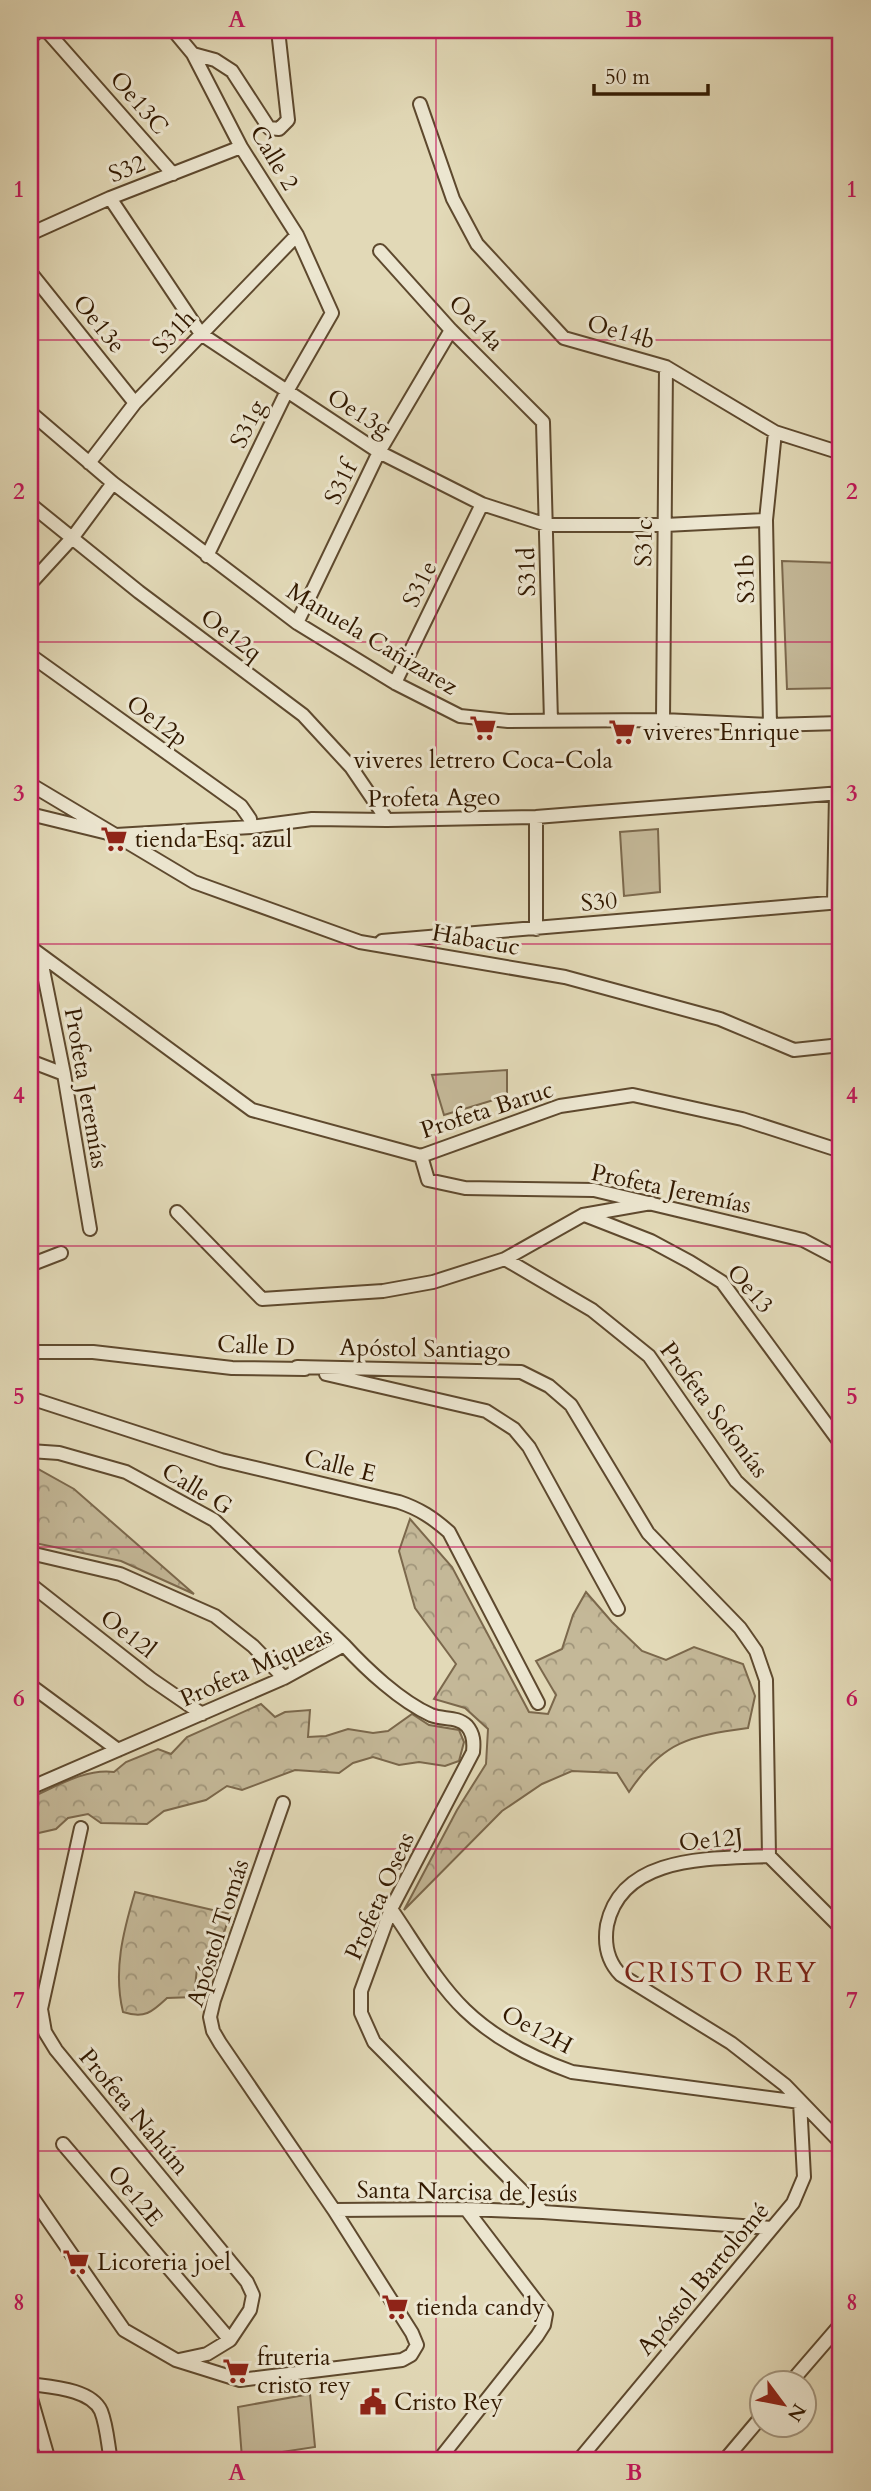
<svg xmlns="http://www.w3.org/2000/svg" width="871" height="2491" viewBox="0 0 871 2491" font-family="Cardo,serif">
<defs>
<pattern id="forest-crowns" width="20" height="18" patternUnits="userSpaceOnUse" patternTransform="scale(1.75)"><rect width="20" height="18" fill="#c4b898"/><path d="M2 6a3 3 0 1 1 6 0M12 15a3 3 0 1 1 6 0" fill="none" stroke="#a0957a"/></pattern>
</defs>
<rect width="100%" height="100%" fill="#e2d9b7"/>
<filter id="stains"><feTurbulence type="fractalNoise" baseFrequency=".00286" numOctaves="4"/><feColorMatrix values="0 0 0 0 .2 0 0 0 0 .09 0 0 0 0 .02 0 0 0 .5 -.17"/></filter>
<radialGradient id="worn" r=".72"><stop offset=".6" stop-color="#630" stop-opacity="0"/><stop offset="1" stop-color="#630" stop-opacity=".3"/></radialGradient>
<!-- forest -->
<path fill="url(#forest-crowns)" stroke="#7b684c" stroke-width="2" d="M 30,1467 L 38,1469 L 74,1489 L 194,1594 L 121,1561 L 30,1542 Z
M 410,1519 L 452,1567 L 529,1712 L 548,1714 L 556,1695 L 536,1661 L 562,1649 L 573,1615 L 586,1592 L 612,1622 L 642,1651 L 666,1660 L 694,1647 L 743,1664 L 755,1696 L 748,1728 C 690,1736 663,1741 629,1792 L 617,1773 L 572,1771 L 542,1784 L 502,1811 L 404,1910 L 457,1810 L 486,1764 L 488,1729 L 465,1708 L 434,1699 L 456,1664 L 415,1608 L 399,1551 Z
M 261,1704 L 275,1717 L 285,1712 L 310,1710 L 308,1737 L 326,1736 L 348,1729 L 373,1733 L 388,1731 L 412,1714 L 429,1725 L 459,1730 L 464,1742 L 459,1761 L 445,1766 L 419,1762 L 399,1765 L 373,1757 L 353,1763 L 339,1773 L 295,1770 L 242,1790 L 227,1786 L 206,1800 L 164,1811 L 147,1824 L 101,1823 L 88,1814 L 68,1818 L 56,1829 L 30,1835 L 30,1798 C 55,1787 86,1768 114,1772 L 126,1762 L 158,1749 L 171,1754 L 187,1737 Z
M 135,1892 L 230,1914 L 214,1964 L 197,1968 L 194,1997 L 167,1998 C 152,2012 145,2019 123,2012 C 113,1971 123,1932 135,1892 Z"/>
<!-- pitch -->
<path fill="#c4b898" stroke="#7b684c" stroke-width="2" d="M 782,561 L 841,563 L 841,688 L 787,689 Z
M 658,829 L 660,892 L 624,896 L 620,832 Z
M 507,1070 L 507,1096 L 444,1115 L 432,1075 Z
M 310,2394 L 315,2447 L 242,2458 L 238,2407 Z"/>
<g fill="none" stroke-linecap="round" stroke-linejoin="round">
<!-- minor casing -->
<g stroke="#5e492e" stroke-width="16">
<path id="minor" d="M 46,30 L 173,174
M 173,30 L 193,54 L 241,147 L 297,235 L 332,313 L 286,393 L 207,556
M 30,38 L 39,30
M 193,54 L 215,60 L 232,71 L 269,128 L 279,129 L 288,120 L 278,30
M 420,104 L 453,199 L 477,244 L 564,338 L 666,367 L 775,432 L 841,453
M 110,198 L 201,334 L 379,452 L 482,504 L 547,525 L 665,525 L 766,520
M 30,234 L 110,198 L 241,147
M 380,251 L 451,330 L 543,422 L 551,721
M 30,272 L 135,403
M 30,412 L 113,483 L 297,623 L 395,683 L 460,716 L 508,721 L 663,720 L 770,725 L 841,723
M 89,463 L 135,403 L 297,235
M 30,504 L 139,592 L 303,715 L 351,767 L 387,820
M 30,584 L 73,537 L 113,483
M 297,623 L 379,452 L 451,330
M 30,655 L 241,806 L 250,819 L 251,827
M 395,683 L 482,504
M 663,720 L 666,367
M 770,725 L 766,520 L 775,432
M 30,784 L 194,882 L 360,942 L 565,977 L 720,1019 L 794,1050 L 841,1045
M 30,814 L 116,835 L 251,827 L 312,819 L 387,820 L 536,817 L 841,793
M 834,903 L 836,793
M 536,929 L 536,817
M 382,941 L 841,902
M 30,947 L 252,1110 L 421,1156 L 560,1106 L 633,1095 L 742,1119 L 841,1151
M 40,955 L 64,1074 L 90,1229
M 30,1061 L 64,1074
M 421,1156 L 428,1180 L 465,1188 L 594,1190 L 803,1240 L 841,1260
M 177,1212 L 262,1299 L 383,1291 L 433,1282 L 505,1259 L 583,1215 L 651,1203
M 587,1216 L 651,1241 L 690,1262 L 722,1282 L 841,1444
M 505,1259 L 592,1310 L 649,1356 L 736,1481 L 841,1580
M 30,1265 L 61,1253
M 30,1352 L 93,1352 L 232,1368 L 305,1369
M 297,1367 L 521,1372 L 549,1386 L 571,1405 L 648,1533 L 740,1628 L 756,1651 L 766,1680 L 769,1856
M 326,1374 L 486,1411 L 514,1429 L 529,1447 L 618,1609
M 30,1398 L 221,1460 L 399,1502 C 420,1509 433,1518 449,1532 L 538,1703
M 30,1451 L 59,1453 L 126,1472 L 214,1520 L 344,1645
M 30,1553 L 120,1574 L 215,1616 L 253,1646 L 284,1678
M 30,1584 L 151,1679 L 202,1714
M 30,1685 L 118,1750
M 30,1788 L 284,1678 L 344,1645 C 366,1669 400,1701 431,1715 C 443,1720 457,1716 467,1726 C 474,1734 474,1743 473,1752 L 391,1909 L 361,1991 L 361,2013 L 374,2042 L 543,2212
M 81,1828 L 41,2009 L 45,2032 L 56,2050 L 247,2282 L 253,2295 L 250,2310 L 230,2340 L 207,2354 L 179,2360
M 391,1909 C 414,1942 436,1982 465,2010 C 495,2039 533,2058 572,2072 L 800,2102
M 841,1928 L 769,1856 C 712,1859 622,1854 607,1925 C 604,1944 608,1962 621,1975 L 731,2043 L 785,2085 L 841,2143
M 63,2144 L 230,2340
M 30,2194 L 124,2330 L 176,2360 L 240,2380 L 402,2360 L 411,2355 L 417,2345 L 412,2333 L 334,2210 L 220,2043 L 213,2031 L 210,2017 L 214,2000 L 283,1803
M 334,2210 L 466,2209 L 543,2212 L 772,2228
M 791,2382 L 841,2324
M 30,2384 C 51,2387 91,2389 101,2411 C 107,2426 108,2446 111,2461
M 30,2395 L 49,2461
M 422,2461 L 441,2458
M 438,2461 L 537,2336 L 544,2325 L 546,2314 L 466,2209
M 578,2461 L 793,2203 L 804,2177 L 800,2102
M 724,2461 L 762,2416"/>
</g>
<!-- minor -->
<use href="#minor" stroke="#ece6d0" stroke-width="12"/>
</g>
<!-- grid -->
<path fill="none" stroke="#c2185b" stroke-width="2" stroke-opacity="0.55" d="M 436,30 L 436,2461M 30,340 L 841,340M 30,642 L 841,642M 30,944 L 841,944M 30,1246 L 841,1246M 30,1547 L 841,1547M 30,1849 L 841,1849M 30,2151 L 841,2151"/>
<!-- icons -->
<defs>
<g id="supermarket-bare" transform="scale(2.1)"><path d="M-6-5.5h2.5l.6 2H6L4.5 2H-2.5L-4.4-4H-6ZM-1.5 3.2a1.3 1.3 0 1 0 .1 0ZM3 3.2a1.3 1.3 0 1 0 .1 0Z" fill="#8f2418" stroke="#ece6d0" stroke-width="2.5" paint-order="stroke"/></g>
<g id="civic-bare" transform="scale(2.1)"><path d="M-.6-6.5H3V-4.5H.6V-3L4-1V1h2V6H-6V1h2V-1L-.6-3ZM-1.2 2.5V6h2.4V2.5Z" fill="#8f2418" stroke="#ece6d0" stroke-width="2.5" paint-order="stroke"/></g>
</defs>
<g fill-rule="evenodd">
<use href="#supermarket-bare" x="483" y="728"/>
<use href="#supermarket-bare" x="622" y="732"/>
<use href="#supermarket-bare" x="114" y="839"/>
<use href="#supermarket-bare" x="76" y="2262"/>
<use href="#supermarket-bare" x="395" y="2307"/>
<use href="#supermarket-bare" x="236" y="2371"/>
<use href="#civic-bare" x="373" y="2402"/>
</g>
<g text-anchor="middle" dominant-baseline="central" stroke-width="6" stroke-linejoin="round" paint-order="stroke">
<!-- street labels -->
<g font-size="24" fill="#321900" stroke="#ece6d0">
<text transform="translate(139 103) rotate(49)">Oe13C</text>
<text transform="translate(274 158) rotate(59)">Calle 2</text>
<text transform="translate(127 169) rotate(-22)">S32</text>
<text transform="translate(476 323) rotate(46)">Oe14a</text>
<text transform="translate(99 324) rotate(51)">Oe13e</text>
<text transform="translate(174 332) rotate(-46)">S31h</text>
<text transform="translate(621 332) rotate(16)">Oe14b</text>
<text transform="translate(359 413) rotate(32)">Oe13g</text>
<text transform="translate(248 424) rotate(-64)">S31g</text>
<text transform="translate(341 483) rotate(-64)">S31f</text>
<text transform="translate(644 543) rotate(-89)">S31c</text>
<text transform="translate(527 572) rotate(-91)">S31d</text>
<text transform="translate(746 579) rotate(-91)">S31b</text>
<text transform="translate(420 584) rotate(-64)">S31e</text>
<text transform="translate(231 635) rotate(37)">Oe12q</text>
<text transform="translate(372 639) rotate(31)">Manuela Cañizarez</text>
<text transform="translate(157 721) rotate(36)">Oe12p</text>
<text transform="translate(434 798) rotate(-1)">Profeta Ageo</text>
<text transform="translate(599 902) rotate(-5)">S30</text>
<text transform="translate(476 940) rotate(10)">Habacuc</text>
<text transform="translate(86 1088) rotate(80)">Profeta Jeremías</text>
<text transform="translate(487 1110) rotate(-18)">Profeta Baruc</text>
<text transform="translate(671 1189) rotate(12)">Profeta Jeremías</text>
<text transform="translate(750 1289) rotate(49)">Oe13</text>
<text transform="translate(256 1346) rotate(3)">Calle D</text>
<text transform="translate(425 1349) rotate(1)">Apóstol Santiago</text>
<text transform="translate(714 1410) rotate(53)">Profeta Sofonías</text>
<text transform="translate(340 1466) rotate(14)">Calle E</text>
<text transform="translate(197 1489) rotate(31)">Calle G</text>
<text transform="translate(128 1634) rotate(38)">Oe12l</text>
<text transform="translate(256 1667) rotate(-24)">Profeta Miqueas</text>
<text transform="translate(711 1840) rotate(-6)">Oe12J</text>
<text transform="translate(380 1896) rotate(-66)">Profeta Oseas</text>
<text transform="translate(218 1933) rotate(-72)">Apóstol Tomás</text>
<text transform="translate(537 2030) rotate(28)">Oe12H</text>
<text transform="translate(134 2112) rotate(50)">Profeta Nahúm</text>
<text transform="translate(467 2192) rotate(1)">Santa Narcisa de Jesús</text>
<text transform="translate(135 2196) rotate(50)">Oe12E</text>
<text transform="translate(703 2279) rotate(-50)">Apóstol Bartolomé</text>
</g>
<!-- poi labels -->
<g font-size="24" fill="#321900" stroke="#ece6d0" text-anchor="start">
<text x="643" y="732">viveres Enrique</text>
<text x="483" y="760" text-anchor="middle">viveres letrero Coca-Cola</text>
<text x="135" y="839">tienda Esq. azul</text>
<text x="97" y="2262">Licoreria joel</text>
<text x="416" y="2307">tienda candy</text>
<text x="257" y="2357">fruteria<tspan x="257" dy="28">cristo rey</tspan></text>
<text x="394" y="2402">Cristo Rey</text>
</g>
<!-- quarter labels -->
<g font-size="28" letter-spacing="2" fill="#7a1f14" stroke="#ece6d0">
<text x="721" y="1973">CRISTO REY</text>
</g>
</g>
<!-- margin -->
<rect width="871" height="2491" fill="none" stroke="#e2d9b7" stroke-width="77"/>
<!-- north arrow -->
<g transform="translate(783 2404) rotate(122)"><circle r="33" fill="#ece6d0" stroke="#a2947d" stroke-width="2"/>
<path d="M0-5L12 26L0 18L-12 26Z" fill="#8f2418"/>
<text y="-10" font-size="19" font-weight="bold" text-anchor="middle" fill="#321900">N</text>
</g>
<!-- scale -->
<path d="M594 84v10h114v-10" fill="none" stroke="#321900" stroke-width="3.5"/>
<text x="605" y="84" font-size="21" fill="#321900" stroke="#ece6d0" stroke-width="5" paint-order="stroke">50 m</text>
<rect x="38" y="38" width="794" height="2414" fill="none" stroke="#c2185b" stroke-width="2.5"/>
<g font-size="23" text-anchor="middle" font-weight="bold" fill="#c2185b">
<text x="237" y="27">A</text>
<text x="634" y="27">B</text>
<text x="19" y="197">1</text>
<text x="852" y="197">1</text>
<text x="19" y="499">2</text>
<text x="852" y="499">2</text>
<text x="19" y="801">3</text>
<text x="852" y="801">3</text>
<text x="19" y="1103">4</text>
<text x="852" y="1103">4</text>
<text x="19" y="1404">5</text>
<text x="852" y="1404">5</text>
<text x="19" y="1706">6</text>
<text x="852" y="1706">6</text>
<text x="19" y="2008">7</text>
<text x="852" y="2008">7</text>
<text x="19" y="2310">8</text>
<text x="852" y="2310">8</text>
<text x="237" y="2480">A</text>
<text x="634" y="2480">B</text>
</g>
<rect width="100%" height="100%" filter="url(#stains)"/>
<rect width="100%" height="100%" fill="url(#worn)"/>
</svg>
